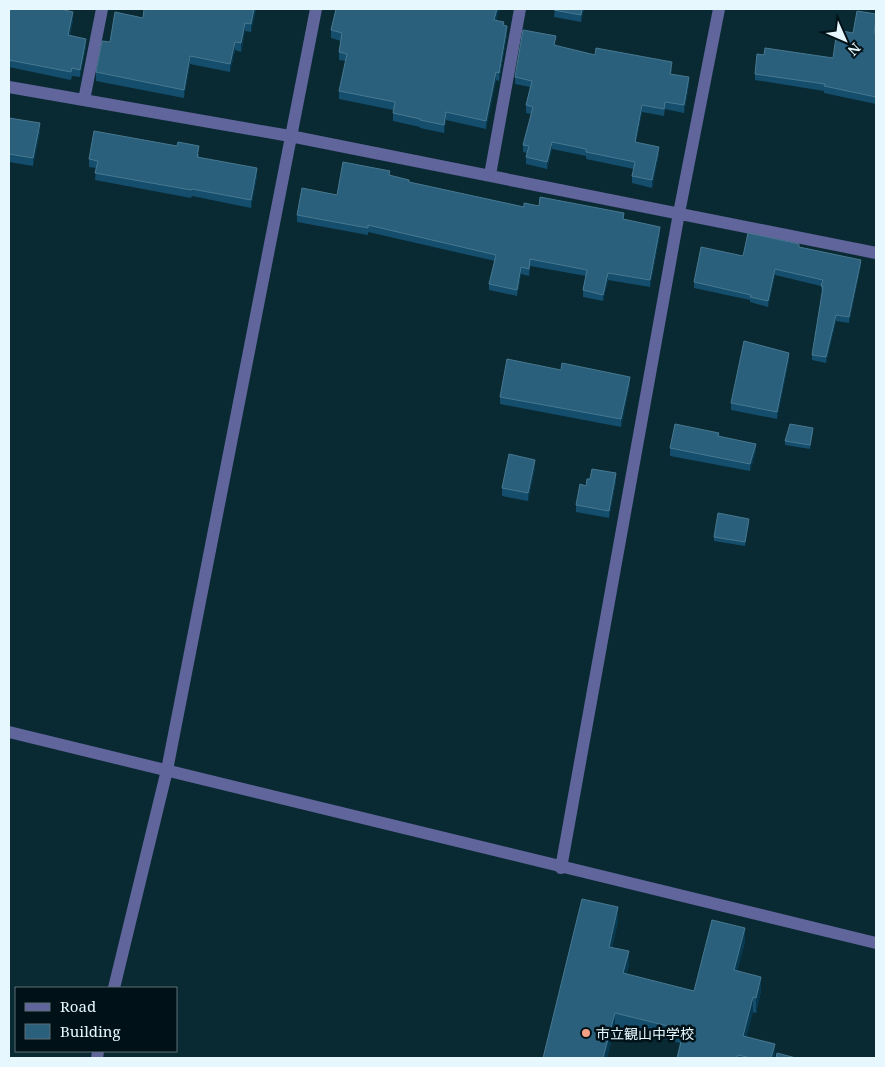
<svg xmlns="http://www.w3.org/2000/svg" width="885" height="1067" viewBox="0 0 885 1067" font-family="'Noto Serif','Noto Sans JP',serif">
<rect width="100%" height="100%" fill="#092a33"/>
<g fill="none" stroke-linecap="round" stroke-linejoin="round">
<!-- minor -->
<path stroke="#60659b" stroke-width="12" d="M 9,87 L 290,136 L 876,253
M 84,100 L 102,9
M 490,175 L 520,9
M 9,732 L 876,943
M 561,868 L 679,213 L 719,9
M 114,988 L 167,770 L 316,9
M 97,1058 L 98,1051"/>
</g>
<!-- wall -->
<path fill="#144e6c" d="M 9,9 L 73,20 L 70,35 L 86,46 L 80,77 L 72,76 L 71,80 L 9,67 Z
M 256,9 L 251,32 L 245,31 L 241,52 L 235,50 L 230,72 L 190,64 L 184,98 L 96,81 L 96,72 L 110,42 L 143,18 Z
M 336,9 L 499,9 L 496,21 L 504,26 L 507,34 L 499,81 L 496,80 L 486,129 L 446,120 L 444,133 L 420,128 L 420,127 L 393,121 L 393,110 L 339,99 L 339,91 L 346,61 L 339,60 L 339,52 L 341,41 L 331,38 L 331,30 Z
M 555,9 L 584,9 L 581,22 L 554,17 Z
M 876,14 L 876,26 L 875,33 L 876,33 L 876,104 L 824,93 L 824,91 L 755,80 L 755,74 L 764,55 L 833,58 L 853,33 Z
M 556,44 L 556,46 L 595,55 L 672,69 L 671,74 L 689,84 L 684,113 L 665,109 L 664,116 L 642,112 L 636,142 L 659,154 L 652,188 L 632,183 L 632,176 L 634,169 L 586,159 L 586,156 L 552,149 L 547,169 L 526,164 L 526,157 L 527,153 L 523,152 L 523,145 L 531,114 L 526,113 L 526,105 L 530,87 L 515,84 L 515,77 Z
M 9,118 L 40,131 L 33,166 L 9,162 Z
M 199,154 L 199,157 L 257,176 L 251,208 L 192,196 L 191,198 L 95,180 L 96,168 L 89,167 L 89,159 Z
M 390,175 L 409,182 L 524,207 L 624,220 L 660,234 L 650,287 L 608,280 L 603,301 L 583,297 L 583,290 L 586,276 L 530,266 L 529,276 L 521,274 L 517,296 L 489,290 L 489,284 L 495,261 L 368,232 L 368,235 L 297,222 L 297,215 L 337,195 Z
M 799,247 L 861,265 L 849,323 L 836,321 L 826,363 L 812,360 L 812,355 L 822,292 L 821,286 L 775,275 L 768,307 L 750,302 L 750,300 L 694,288 L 694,282 L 743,256 Z
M 789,360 L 777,419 L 731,410 L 731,403 Z
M 561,370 L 630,384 L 621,427 L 500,404 L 500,397 Z
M 813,432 L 810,449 L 785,445 L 785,441 Z
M 719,436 L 756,451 L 750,471 L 670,456 L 670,448 Z
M 535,468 L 528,501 L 502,496 L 502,488 Z
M 590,479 L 616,481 L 609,518 L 576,512 L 576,505 Z
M 749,523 L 745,546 L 714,541 L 714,537 Z
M 618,921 L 612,948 L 629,965 L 626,974 L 694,991 L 745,942 L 737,971 L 761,991 L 756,1013 L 753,1012 L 746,1037 L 775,1044 L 775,1058 L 677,1058 L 680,1043 L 615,1027 L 607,1058 L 543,1058 Z"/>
<!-- shaded-wall -->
<path fill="#06384f" d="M 254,9 L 256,9 L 256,11 L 251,32 L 251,24 Z
M 497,9 L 499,9 L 494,28 L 494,20 Z
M 582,9 L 584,9 L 581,22 L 581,15 Z
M 73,12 L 73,20 L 68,43 L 68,35 Z
M 876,19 L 876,26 L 874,39 L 874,33 Z
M 245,23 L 245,31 L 241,52 L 241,43 Z
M 507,26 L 507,34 L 499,81 L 499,73 Z
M 86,39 L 86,46 L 80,77 L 80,70 Z
M 235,42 L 235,50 L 230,72 L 230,64 Z
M 190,56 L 190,64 L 184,98 L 184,90 Z
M 496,72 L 496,80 L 486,129 L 486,121 Z
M 689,77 L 689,84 L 684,113 L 684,105 Z
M 642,105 L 642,112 L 635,149 L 635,142 Z
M 446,112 L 446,120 L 444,133 L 444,125 Z
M 40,123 L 40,131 L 33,166 L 33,158 Z
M 552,142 L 552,149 L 547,169 L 547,162 Z
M 659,147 L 659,154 L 652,188 L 652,180 Z
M 257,168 L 257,176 L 251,208 L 251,200 Z
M 660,227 L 660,234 L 650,287 L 650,280 Z
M 861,260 L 861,265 L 849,323 L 849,317 Z
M 521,267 L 521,274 L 517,296 L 517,290 Z
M 775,269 L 775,275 L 768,307 L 768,301 Z
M 608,273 L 608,280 L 603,301 L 603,295 Z
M 836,315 L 836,321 L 826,363 L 826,357 Z
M 789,353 L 789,360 L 777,419 L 777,412 Z
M 630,377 L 630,384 L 621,427 L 621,419 Z
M 756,444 L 756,451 L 750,471 L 750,464 Z
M 535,460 L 535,468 L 528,501 L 528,493 Z
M 616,473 L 616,481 L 609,518 L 609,511 Z
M 749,519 L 749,523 L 745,546 L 745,542 Z
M 618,907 L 618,921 L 609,961 L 609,947 Z
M 745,928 L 745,942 L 734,984 L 734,970 Z
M 629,951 L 629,965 L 623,988 L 623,973 Z
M 761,977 L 761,991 L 756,1013 L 756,998 Z
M 753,997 L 753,1012 L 743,1050 L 743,1036 Z
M 615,1013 L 615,1027 L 607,1058 L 603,1058 Z
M 775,1044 L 775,1058 L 771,1058 Z"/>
<!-- building -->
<path fill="#2a607c" stroke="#487890" d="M 9,9 L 60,9 L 73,12 L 68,35 L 86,39 L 80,70 L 72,68 L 71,72 L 9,60 Z
M 144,9 L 254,9 L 251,24 L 245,23 L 241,43 L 235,42 L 230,64 L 190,56 L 184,90 L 96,72 L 102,41 L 110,42 L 115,12 L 143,18 Z
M 336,9 L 497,9 L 494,20 L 504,22 L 503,25 L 507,26 L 499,73 L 496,72 L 486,121 L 446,112 L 444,125 L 420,120 L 420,119 L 393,113 L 395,102 L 339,91 L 347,54 L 339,52 L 342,33 L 331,30 Z
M 555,9 L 582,9 L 581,15 L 554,10 Z
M 857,11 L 876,14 L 876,19 L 874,33 L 876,33 L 876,97 L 824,86 L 825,84 L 755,74 L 757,54 L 764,55 L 765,48 L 833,58 L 837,30 L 853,33 Z
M 523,30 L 556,36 L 554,45 L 595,55 L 596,48 L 672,62 L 670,74 L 689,77 L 684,105 L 665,102 L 664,109 L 642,105 L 635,142 L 659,147 L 652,180 L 632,176 L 635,162 L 586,152 L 586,149 L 552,142 L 547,162 L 526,157 L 529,146 L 523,145 L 533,107 L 526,105 L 532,81 L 515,77 Z
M 9,118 L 40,123 L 33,158 L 9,154 Z
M 94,131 L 177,146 L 178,142 L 199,146 L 197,157 L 257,168 L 251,200 L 192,189 L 191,190 L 95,173 L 98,161 L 89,159 Z
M 343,162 L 390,171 L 389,175 L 409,180 L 409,182 L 524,207 L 524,203 L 539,206 L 540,197 L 624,213 L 623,219 L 660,227 L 650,280 L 608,273 L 603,295 L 583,290 L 587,270 L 530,259 L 529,269 L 521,267 L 517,290 L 489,284 L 496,255 L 368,225 L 368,228 L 297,215 L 302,188 L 337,195 Z
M 748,233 L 799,244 L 799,247 L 861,260 L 849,317 L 836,315 L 826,357 L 812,355 L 823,287 L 821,286 L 823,280 L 775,269 L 768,301 L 750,297 L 751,295 L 694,282 L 701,247 L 743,256 Z
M 744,341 L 789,353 L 777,412 L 731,403 Z
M 507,359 L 561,370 L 562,363 L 630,377 L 621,419 L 500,397 Z
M 675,424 L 719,433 L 718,436 L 756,444 L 750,464 L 670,448 Z
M 790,424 L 813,428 L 810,445 L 785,441 Z
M 509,454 L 535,460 L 528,493 L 502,488 Z
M 592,469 L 616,473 L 609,511 L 576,505 L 580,484 L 586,486 L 587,479 L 590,479 Z
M 718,513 L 749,519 L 745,542 L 714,537 Z
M 582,899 L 618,907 L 609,947 L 629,951 L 623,973 L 694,991 L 712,920 L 745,928 L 734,970 L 761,977 L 756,998 L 753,997 L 743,1036 L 775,1044 L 771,1058 L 751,1058 L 738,1055 L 737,1058 L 677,1058 L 684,1030 L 615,1013 L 603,1058 L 543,1058 Z
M 777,1053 L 796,1058 L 776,1058 Z"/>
<!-- markers -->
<circle fill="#f39f83" stroke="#001218" stroke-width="2" cx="586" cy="1033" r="5"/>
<g text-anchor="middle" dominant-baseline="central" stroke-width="5" stroke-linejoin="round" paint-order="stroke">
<!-- poi labels -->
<g font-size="14" fill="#e6f8fe" stroke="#001218" text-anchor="start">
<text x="596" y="1033">市立観山中学校</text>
</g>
</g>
<!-- border -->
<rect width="885" height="1067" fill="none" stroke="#e6f8fe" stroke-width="20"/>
<!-- legend -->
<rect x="15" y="987" width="162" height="65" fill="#001218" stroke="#5c6e74"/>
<rect x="25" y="1003" width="25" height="8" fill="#60659b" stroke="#5c6e74"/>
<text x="60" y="1012" font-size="15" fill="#e6f8fe">Road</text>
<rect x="25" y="1024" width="25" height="15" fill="#2a607c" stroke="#5c6e74"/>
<text x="60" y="1037" font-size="15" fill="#e6f8fe">Building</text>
<!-- north arrow -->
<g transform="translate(845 40) rotate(135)" stroke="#001218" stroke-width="4" paint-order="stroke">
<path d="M0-4L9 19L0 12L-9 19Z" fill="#e6f8fe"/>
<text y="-8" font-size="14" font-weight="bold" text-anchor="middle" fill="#e6f8fe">N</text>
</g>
</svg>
